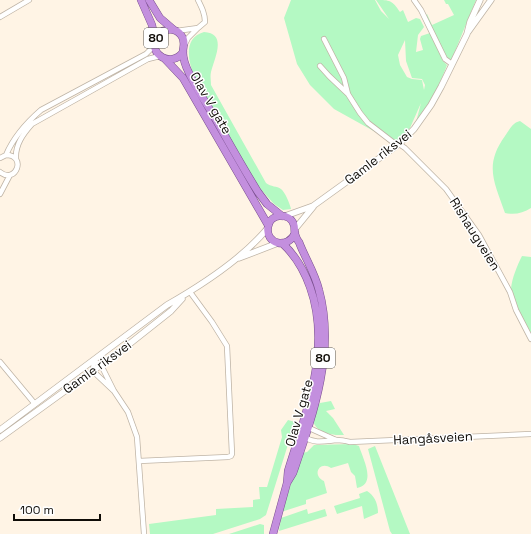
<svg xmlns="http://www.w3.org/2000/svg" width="531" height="534" viewBox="0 0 531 534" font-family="'Space Grotesk',sans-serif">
<rect width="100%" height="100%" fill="#fff4e5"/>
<!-- green -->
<path fill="#b4f9c3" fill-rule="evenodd" d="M 291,0 L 375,0 L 381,11 L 389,19 L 376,0 C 390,0 392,0 400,12 L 403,10 L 408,22 L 416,18 L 420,19 L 424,27 L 418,35 L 416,52 L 423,50 L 420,39 L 421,36 L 430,33 L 443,61 L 447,65 C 440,84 430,106 416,122 L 421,103 L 410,128 L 396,142 L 379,134 L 334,109 L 310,85 L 297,64 L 284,18 ZM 405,40 L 406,61 L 412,78 L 422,79 L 425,85 L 424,90 L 422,80 L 412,79 L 407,77 L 400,65 L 398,55 Z
M 444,0 L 476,0 L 451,61 L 446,59 L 425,16 L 427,14 L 432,25 L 454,15 L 448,4 L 446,4 Z
M 204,32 C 228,33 214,59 211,72 C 210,77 211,80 211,85 L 266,183 C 271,187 277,186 281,189 C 285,192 290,204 291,209 L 283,210 L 274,204 L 257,185 L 194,76 C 188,60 183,38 204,32 Z
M 520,121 L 531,129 L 531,208 C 523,213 515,215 505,213 C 494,182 484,165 505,136 C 510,129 512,123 520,121 Z
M 522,256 L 531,257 L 531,339 C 524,326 511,304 511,289 C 512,278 517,266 522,256 Z
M 331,401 L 335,409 L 326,411 L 333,418 L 344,435 C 323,436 302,426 320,403 Z
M 288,420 L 295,422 L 266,515 L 260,519 L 213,534 L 150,534 L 149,524 L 216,515 L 216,509 L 253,507 L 253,500 L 260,499 L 259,487 L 267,487 L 282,437 L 281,430 Z
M 353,444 L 359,446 C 363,459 377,484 357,488 L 355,476 L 351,472 L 348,463 L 331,468 C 320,460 311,475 324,481 L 327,493 L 306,500 L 306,504 L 281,512 L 302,453 L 307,452 L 314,445 Z
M 375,446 L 410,534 L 392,534 L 390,531 L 368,449 Z
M 367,491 C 375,496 378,504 378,513 L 364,519 L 362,506 L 337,514 L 334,506 L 360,498 L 359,494 Z
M 307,509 L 308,514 L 325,509 L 327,516 L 279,531 L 281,518 Z
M 260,524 L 264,525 L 264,534 L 229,534 Z"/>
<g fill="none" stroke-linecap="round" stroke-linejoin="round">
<!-- minor casing -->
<g stroke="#bfb4a6" stroke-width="6">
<path id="minor" d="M 414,0 L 421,10 L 445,59 L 452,64
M 0,17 L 29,0
M 198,28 L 205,22 C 205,14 202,8 198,0
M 176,31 L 198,28 L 188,38 L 185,44
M 324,39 L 344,78 L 348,94
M 320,66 L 329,76 L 348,94 L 360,113 L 368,123 L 394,143 L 399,144 L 405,148 L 446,189 L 479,235 L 510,292 L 516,310 L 531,339
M 6,155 C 14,136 26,123 41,110 L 146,54 L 154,46
M 0,158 L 6,155 C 27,155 16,185 0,172
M 16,159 C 15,145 23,134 32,124 L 148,59 L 160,56
M 0,194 L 10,175
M 0,362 L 35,404
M 114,391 L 96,374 L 93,370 L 94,361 L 101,365 L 114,391 L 128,412 L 137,437 L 144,534
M 306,428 L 309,428 L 336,440
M 304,437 C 315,444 325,441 337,440 C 341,440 346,441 350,442 L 531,434
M 139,461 L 228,457 L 231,456 L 232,454 L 227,346 L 212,322 L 190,292"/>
</g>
<!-- tertiary casing -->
<g stroke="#bfb4a6" stroke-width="7">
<path id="tertiary" d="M 468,32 L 491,0
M 285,216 L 313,206 L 399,144 L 414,129 L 431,105 L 441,87 L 467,34 L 470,22 L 480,0
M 295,229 L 313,207
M 239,258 L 278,243
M 0,430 L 167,305 C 202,285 242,259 267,229
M 0,438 L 123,349 L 171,311 L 182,299"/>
</g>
<!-- trunk casing -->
<g stroke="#7a4f8e" stroke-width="8">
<path id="trunk" d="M 141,0 L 152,25 L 155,41
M 149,0 L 160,18 L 174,30
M 183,52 C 172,68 148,55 156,38 C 160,29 174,26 181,35 C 186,41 183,46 183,52 C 183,59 186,67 189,73 C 196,88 206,103 215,118 C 229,143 243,168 258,192 L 267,204 L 282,216
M 165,59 L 183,78 L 268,225
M 287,483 L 293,473 C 313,415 336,352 319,290 C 315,273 305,258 299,242 C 297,240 296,237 295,234 C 294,231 295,228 294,225 C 290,212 270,213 268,227 C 265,244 288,250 295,233
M 273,534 L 287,483 L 288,471 C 306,412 332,348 310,287 C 304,270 295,255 282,243"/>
</g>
<!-- minor -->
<use href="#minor" stroke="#fff" stroke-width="4.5"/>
<!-- tertiary -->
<use href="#tertiary" stroke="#fff" stroke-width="5.5"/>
<!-- trunk -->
<use href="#trunk" stroke="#c38fde" stroke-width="7"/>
</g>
<g text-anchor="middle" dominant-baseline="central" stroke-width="3" stroke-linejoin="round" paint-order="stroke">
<!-- shield labels -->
<g fill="#fff" stroke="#575551" stroke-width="1">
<rect x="144" y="28" width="24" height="20" rx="3"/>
<rect x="311" y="348" width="24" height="20" rx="3"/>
</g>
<g font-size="12" font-weight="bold" fill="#0f0c07">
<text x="156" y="38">80</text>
<text x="323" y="358">80</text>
</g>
<!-- street labels -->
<g font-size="13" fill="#0f0c07" stroke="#fff">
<text transform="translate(211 103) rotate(60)">Olav V gate</text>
<text transform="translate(378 157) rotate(-38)">Gamle riksvei</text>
<text transform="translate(475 234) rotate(58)">Rishaugveien</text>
<text transform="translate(97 367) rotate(-36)">Gamle riksvei</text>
<text transform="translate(299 413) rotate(-74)">Olav V gate</text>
<text transform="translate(433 438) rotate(-3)">Hangåsveien</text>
</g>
</g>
<!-- scale -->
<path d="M14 514v6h86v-6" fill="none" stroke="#0f0c07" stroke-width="2"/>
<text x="20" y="514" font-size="12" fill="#0f0c07" stroke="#ffffff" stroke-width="3" paint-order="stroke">100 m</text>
</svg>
